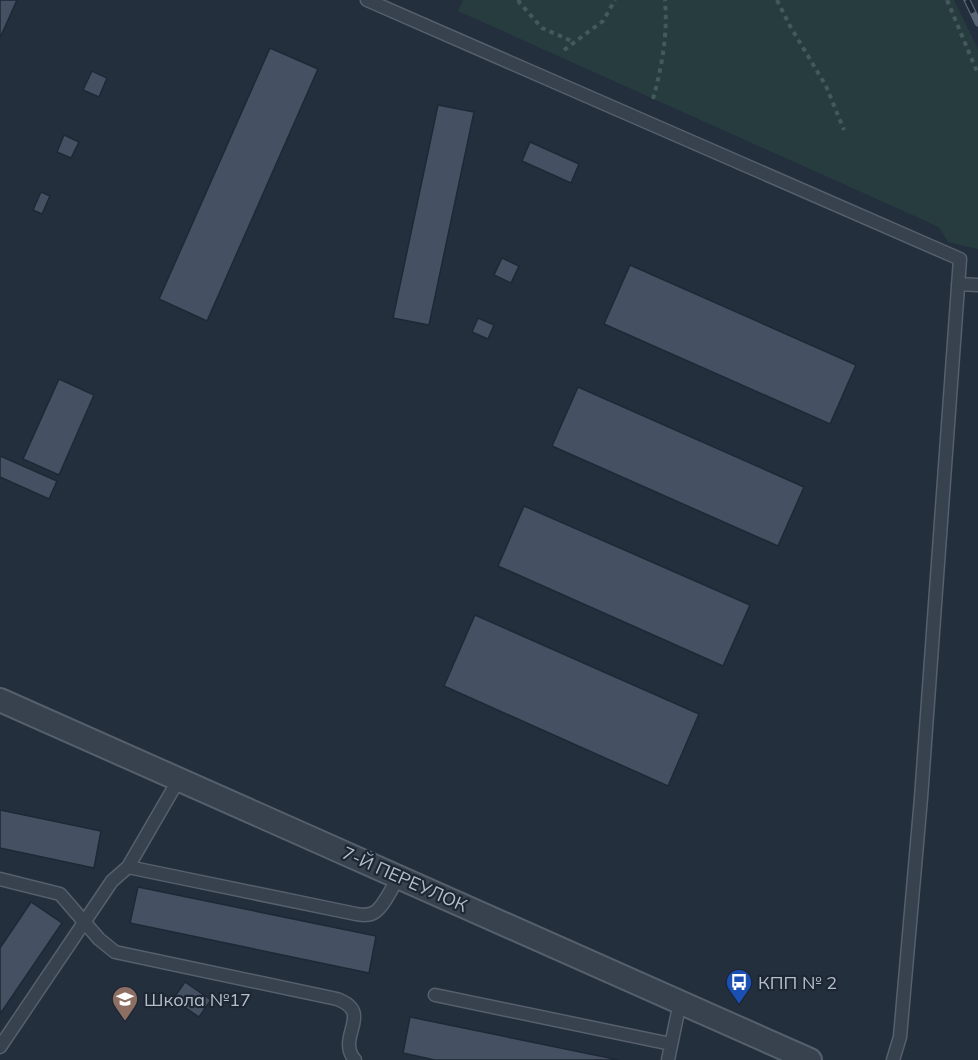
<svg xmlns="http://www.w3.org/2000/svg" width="978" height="1060" viewBox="0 0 978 1060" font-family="Mulish,sans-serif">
<rect width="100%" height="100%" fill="#242f3e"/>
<!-- green -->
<path fill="#263c3f" d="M 463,0 L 954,0 L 978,49 L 978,249 L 948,242 L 939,227 L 458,11 Z"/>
<!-- building -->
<path fill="#455162" stroke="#1f2835" stroke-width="1.5" d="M 0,0 L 17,0 L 0,38 Z
M 270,48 L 318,69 L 207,321 L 159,299 Z
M 92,71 L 107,78 L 99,97 L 83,90 Z
M 438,105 L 474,112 L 429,325 L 393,318 Z
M 64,135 L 79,142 L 71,158 L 57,152 Z
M 530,142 L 579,164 L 571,183 L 522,161 Z
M 41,192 L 50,196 L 42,214 L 33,210 Z
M 502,258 L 519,266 L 511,283 L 494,275 Z
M 630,265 L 856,365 L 830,424 L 604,324 Z
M 478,318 L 494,325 L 488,339 L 472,332 Z
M 59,379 L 94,395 L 59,475 L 23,459 Z
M 578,387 L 804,487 L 778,546 L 552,446 Z
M 0,456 L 57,481 L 49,499 L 0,477 Z
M 524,506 L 750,605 L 723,666 L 498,566 Z
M 475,615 L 699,714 L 668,786 L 444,686 Z
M 0,810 L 101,831 L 94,868 L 0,848 Z
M 138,887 L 376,936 L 369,973 L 130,923 Z
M 31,902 L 62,923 L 0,1014 L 0,948 Z
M 185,982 L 211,1000 L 199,1017 L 173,999 Z
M 410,1017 L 619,1060 L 435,1060 L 403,1053 Z"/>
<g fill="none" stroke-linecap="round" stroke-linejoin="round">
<!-- lane casing -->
<g stroke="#565f6c" stroke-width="15">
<path id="lane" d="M 367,0 L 960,259 L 921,798 L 900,1037 L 893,1060
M 958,284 L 978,285
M 128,867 L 356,914 C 363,915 369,916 375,912 C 384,906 393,886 399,876
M 0,879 L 60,894 L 99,939 L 115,952 L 337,999 C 375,1013 335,1037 355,1060
M 435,995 L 671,1044
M 0,1047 L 112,881 L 128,867 L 179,779
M 668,1060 L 680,1002"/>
</g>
<!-- street casing -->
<g stroke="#565f6c" stroke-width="26">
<path id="street" d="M 0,700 L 810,1060"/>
</g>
<!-- path -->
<path stroke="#44595c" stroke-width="4" stroke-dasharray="4.5 4.5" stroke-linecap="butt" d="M 519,0 L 519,2 L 542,28 L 574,42
M 777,0 L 790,26 L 826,86 L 844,130
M 947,0 L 978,74
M 564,50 L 603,21 L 615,0
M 653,99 C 662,66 668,34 665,0"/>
<!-- lane -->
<use href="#lane" stroke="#38414e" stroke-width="12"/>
<!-- street -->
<use href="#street" stroke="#38414e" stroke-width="22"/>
<!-- rail casing -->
<g stroke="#5a6575" stroke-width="7">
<path id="rail" d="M 967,0 L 978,23"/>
</g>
<!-- rail -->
<use href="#rail" stroke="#1d2633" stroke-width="4.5" stroke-dasharray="14" stroke-linecap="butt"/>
</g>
<!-- icons -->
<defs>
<g id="bus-pin" transform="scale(1.35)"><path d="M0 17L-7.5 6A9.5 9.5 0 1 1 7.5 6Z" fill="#1a4fb4" stroke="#1d2633"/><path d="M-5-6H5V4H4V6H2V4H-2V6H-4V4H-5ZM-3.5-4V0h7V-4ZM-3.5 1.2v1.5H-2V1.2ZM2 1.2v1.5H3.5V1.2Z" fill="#fff"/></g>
<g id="school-pin" transform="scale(1.35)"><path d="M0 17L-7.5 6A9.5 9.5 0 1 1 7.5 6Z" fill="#8d6e63" stroke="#1d2633"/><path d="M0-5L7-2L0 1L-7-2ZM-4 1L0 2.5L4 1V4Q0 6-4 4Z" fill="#fff"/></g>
</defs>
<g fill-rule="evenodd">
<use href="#bus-pin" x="739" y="982"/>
<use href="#school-pin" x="125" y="999"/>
</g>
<g text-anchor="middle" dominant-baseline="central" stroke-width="4.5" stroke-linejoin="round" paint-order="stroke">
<!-- street labels -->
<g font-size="18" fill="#b4bcc9" stroke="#1d2633">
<text transform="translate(405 879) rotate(24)">7-Й ПЕРЕУЛОК</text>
</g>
<!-- poi labels -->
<g font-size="18" fill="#b4bcc9" stroke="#1d2633" text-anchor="start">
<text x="758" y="982">КПП № 2</text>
<text x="144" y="999">Школа №17</text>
</g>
</g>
</svg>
